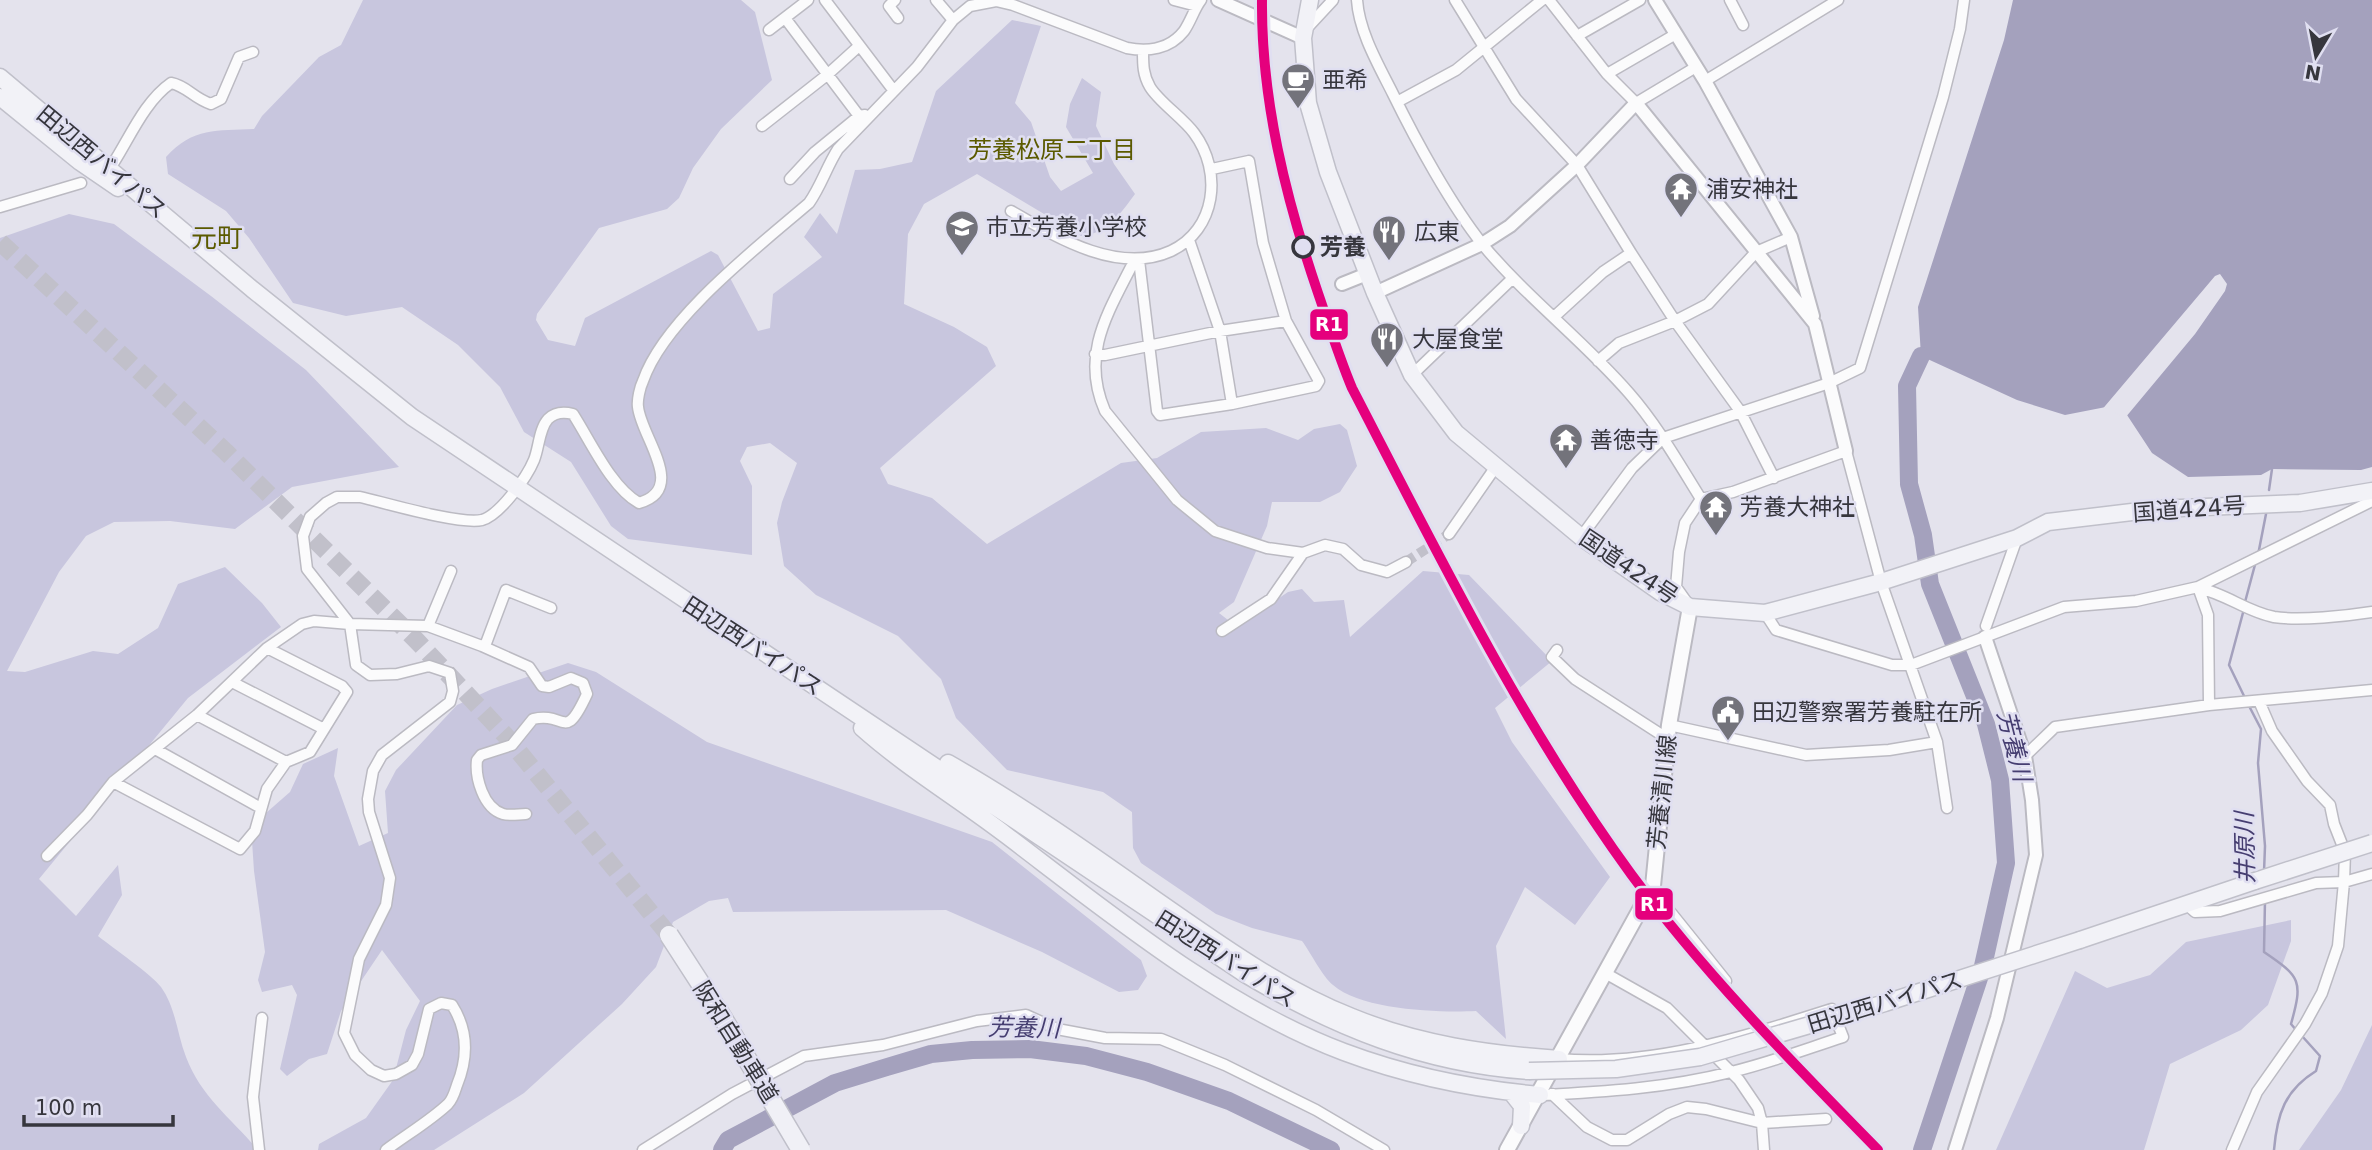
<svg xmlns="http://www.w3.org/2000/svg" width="2372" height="1150" viewBox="0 0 2372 1150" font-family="'DejaVu Sans','Noto Sans JP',sans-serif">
<rect width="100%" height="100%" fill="#e4e3ed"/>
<!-- green -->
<path fill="#c8c6de" d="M 363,0 L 741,0 L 755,12 L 772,80 L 721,129 L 693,168 L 679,198 L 667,209 L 599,228 L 537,314 L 536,320 L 548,340 L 575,346 L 585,318 L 711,251 L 718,255 L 758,331 L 770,328 L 773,294 L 822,257 L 804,237 L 820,213 L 837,234 L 855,170 L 880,169 L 912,162 L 936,91 L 1012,20 L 1041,26 L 1015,103 L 1031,122 L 1050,177 L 1061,191 L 1093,173 L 1066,127 L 1070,104 L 1082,78 L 1101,92 L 1096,126 L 1114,164 L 1135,194 C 1120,214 1107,234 1081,236 L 977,174 L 924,204 L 908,234 L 904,304 L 954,327 L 987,347 L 996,366 L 880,468 L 888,484 L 932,498 L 987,544 L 1121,463 L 1157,458 L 1201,432 L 1266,428 L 1298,440 L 1314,429 L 1340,424 L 1347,430 L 1357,466 L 1340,492 L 1320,502 L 1272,502 L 1267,526 L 1234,602 L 1219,613 L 1237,627 L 1288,592 L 1302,589 L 1314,602 L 1344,600 L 1350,637 L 1423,571 L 1469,575 L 1552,661 L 1495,708 L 1512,742 L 1610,877 L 1575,925 L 1525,887 L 1496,946 L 1506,1039 L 1476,1011 C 1440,1013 1361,1010 1333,985 C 1322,976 1311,953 1302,941 L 1252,928 L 1216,914 L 1141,863 L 1133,848 L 1132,812 L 1103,792 L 1007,770 L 956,718 L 941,679 L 898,636 L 816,595 L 784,566 L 777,523 L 782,502 L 797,463 L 770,443 L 747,447 L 740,461 L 752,486 L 752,555 L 628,539 L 611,526 L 571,462 L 524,432 L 500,387 L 458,345 L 402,307 L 346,316 L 293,303 L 249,238 L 226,211 L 168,174 L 166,157 C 193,127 217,131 254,129 L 262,116 L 319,57 L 341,45 Z
M 69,214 L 114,224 L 211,296 L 306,370 L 399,467 L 292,487 L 235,529 L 170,521 L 114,522 L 86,536 L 59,572 L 7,671 L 25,672 L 93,651 L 118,654 L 158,628 L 178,584 L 225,567 L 262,603 L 281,627 L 188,698 L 39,879 L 76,916 L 118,865 L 122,895 L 98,936 C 113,948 151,974 161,987 C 176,1008 177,1034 186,1057 C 201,1097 232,1119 258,1150 L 0,1150 L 0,238 Z
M 568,663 L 596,672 L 707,742 L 992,842 L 1141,960 L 1147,976 L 1138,990 L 1119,992 L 1042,952 L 946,910 L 733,912 L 728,898 L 709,901 L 673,922 L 656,967 L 622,1004 L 524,1093 L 434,1150 L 318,1150 L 319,1144 L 366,1118 L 393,1080 L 406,1030 L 420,1001 L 382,950 L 341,1011 L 327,1054 L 309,1059 L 287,1076 L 280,1069 L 297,995 L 292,985 L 262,992 L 258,980 L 265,952 L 254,871 L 251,826 L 290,792 L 303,764 L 338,748 L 334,776 L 359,846 L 388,833 L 385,791 L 396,770 L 457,705 L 492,689 Z
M 2291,920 L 2291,941 L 2268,1005 L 2241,1030 L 2170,1064 L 2144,1150 L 1996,1150 L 2075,971 L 2107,988 L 2150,975 L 2186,942 Z
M 2372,1025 L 2372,1150 L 2299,1150 L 2341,1090 Z"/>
<!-- water -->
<path fill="#a4a1bd" d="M 2013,0 L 2372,0 L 2372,467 L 2361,470 L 2272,469 L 2261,475 L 2188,477 L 2152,453 L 2127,415 L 2111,406 L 2065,415 L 2017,400 L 1921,356 L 1918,307 L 2004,40 Z"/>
<!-- pier -->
<path fill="#e4e3ed" d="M 2220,274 L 2227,284 L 2225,291 L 2195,334 L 2125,418 L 2110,410 L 2100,412 L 2215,276 Z"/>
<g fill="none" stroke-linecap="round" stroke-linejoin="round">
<!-- stream -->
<path stroke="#a4a1bd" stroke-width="2.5" d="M 2269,490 L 2272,469
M 2258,555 L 2266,514
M 2245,602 L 2256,561
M 2244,609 L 2229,665 L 2245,698
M 2248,704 L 2261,729 L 2258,763 L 2265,846 L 2264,872
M 2265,900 L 2264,952 C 2301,977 2303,981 2291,1024 L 2297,1031
M 2274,1150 C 2277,1114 2285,1090 2316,1071 L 2320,1056 L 2302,1036"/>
<!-- river -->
<path stroke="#a4a1bd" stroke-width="18" d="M 1921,356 L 1907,386 L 1909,484 L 1923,535 L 1930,584 L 1986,724 L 2000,780 L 2006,863 L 1983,966 L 1922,1150
M 722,1150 L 728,1140 L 835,1083 L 887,1067 L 931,1054 L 972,1050 L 1030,1049 L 1086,1056 L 1147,1072 L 1229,1101 L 1331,1150"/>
<!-- minor-tunnel -->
<path stroke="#c1c0ca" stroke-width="10" stroke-dasharray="10 5" stroke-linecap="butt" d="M 1406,562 L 1449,534"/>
<!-- motorway-tunnel -->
<path stroke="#c1c0ca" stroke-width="18" stroke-dasharray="18 9" stroke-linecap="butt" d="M 0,242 L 226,452 L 416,640 L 505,735 L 669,935"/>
<!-- minor casing -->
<g stroke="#bbbac2" stroke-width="13">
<path id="minor" d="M 825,0 L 894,91
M 895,0 L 889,6 L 898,18
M 936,0 L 953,20
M 1174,0 L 1197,6
M 1357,0 C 1359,32 1379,66 1393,94 C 1416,141 1451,205 1483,245 C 1527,298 1584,341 1629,393 C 1657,425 1678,462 1701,499
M 1455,0 L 1516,99 L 1577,165 L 1631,253 L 1603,272 L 1555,316
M 1549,0 L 1607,74 L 1636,103 L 1696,67
M 1730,0 L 1743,25
M 785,18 L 859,116
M 1307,28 L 1333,0
M 769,30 L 808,0
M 1577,36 L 1640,0
M 1607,74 L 1676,34
M 1705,81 L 1838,0
M 1397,102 L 1456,70 L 1542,0
M 762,126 L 827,75 L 859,46
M 114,162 C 130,137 145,101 171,83 C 187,86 193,98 211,104 L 221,99 L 239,57 L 253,52
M 790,179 L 815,152 L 859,116 L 865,115
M 0,207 L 81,183
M 1011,211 C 1056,237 1118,275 1171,251 C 1216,230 1223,172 1194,133 C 1183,118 1159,102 1150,87 C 1143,75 1143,65 1143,51
M 1189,240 L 1220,331 L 1232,404
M 1631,253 L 1675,321 L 1740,411 L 1774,478
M 1139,260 L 1157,411 L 1160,415 L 1232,404 L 1316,386 L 1319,381 L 1286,321 L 1263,243 L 1249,161 L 1212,169
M 1139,260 L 1131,267 C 1106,316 1081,356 1105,411 L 1177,500 L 1215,531 L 1267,548 L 1303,553 L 1325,545 L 1343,549 L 1361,565 L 1387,572 L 1406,562
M 1095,354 L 1105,355 L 1220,331 L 1286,321
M 1598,361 L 1619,343 L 1675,321 L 1708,304 L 1756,252 L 1791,237
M 1412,375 L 1513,278
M 1701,499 L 1733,492 L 1846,451 L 1881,582 L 1937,742 L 1947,808
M 1449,534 L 1497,465
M 1581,537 L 1632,468 L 1663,438 L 1829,383 L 1860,368 L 1943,97 L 1960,29 L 1964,0
M 2198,587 L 2208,615 L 2209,705
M 2198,588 C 2225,593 2247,612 2274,617 C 2299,621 2347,616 2372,612
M 1688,604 L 1676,587 L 1679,552 L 1685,523 L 1701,499
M 1765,613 L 1776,630 L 1892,665 L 1911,665 L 2064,607 L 2136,601 L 2198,587 L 2372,501
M 428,626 L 451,571
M 1986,626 L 2017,538
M 1222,631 L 1271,599 L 1303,553
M 485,646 L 506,590 L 551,608
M 1557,650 L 1552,657 L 1575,679 L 1668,739
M 232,682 L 324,729
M 197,715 L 286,762
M 1669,725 L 1806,755 L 1889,750 L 1937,742
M 155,749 L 261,808
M 2025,756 L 2055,727 L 2209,705 L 2372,690
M 113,782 L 240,849 L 255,831 L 267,789 L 286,762 L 310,752 L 347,692 L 342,686 L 267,648
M 47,856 L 87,815 L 113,782 L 197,715 L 267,648 L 302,624 L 314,621 L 350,624 L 428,626 L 482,646 L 529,667 L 542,686 L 549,687 L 571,678 L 583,683 L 587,694 C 564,744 566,711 533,719 L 512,745 L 481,755 L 477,760 C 475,777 483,808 503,814 C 510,816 519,814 526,814
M 1652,889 L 1726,981
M 2186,904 L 2195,912 L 2220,911 L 2316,883 L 2344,882 L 2372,874
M 1605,973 L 1667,1008 L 1739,1080 L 1758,1108 L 1762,1123 L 1764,1150
M 1552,1094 L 1587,1127 L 1612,1140 L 1627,1140 L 1669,1114 L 1687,1107 L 1706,1109 L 1762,1123 L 1826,1119
M 1540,1095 C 1604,1092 1668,1088 1731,1072 C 1769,1063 1806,1049 1843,1037 L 1832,1009 C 1744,1037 1652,1067 1559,1059
M 259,1150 L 253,1097 L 262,1018
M 386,1150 C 406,1135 430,1121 448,1104 C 453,1099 455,1091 457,1085 C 468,1058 468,1030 452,1005 L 441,1003 L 429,1009 L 418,1054 L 412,1065 L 396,1074 L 384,1076 L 371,1070 L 355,1055 L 344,1033 L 359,959 L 386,905 L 390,878 L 369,812 L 368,799 L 373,771 L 382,755 L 450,702 L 453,691 L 450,673 L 429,666 L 397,674 L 370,675 L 356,665 L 350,624 L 307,569 L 303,536 L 310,517 L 326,503 L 337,497 L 360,497 C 386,503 460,525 482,520 C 500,515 527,477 534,460 C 539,448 539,429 548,419 C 555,412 565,412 573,414 C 591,442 611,487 639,503 C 688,489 641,437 638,407 C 637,400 640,387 643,381 C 664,319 759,246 809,203 C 821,186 827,166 838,149 L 917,67 L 953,20 L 970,6 L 996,1 L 1013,5 L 1127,48 C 1148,52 1170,49 1184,31 C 1191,21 1194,9 1201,0
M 643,1150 L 732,1094 L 804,1056 L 883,1045 L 977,1021 L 1026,1015 L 1057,1029 L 1105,1038 L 1161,1039 L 1225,1065 L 1316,1110 L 1384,1150
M 2232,1150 L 2257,1092 L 2305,1024 L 2322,993 L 2338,946 L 2344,882 L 2345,852 L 2334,824 L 2330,805 L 2307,781 L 2272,731 L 2259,701"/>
</g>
<!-- tertiary casing -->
<g stroke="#bbbac2" stroke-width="16">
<path id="tertiary" d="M 1218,0 L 1303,38
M 1655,0 L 1705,81 L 1791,237 L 1813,316
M 1342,284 L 1367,274
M 1375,293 L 1482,244 L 1510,226 L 1577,165 L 1636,103 L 1815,324 L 1846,451
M 1955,1150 L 1997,1018 L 2036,855 L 2032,800 L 2025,756 L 1985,637"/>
</g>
<!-- secondary casing -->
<g stroke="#bbbac2" stroke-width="18">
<path id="secondary" d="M 1507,1150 L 1653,886 L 1669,725 L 1690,607"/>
</g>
<!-- trunk casing -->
<g stroke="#c0c0ca" stroke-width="19">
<path id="trunk" d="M 1310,0 L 1303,38 L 1308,103 L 1328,172 L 1375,293 L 1412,375 L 1456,433 L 1581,537 L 1660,592 L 1690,607 L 1765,613 L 1881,582 L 2017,538 L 2048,522 L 2157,509 L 2300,503 L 2372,491
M 0,77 L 252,289 L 412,417 L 1245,974 C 1334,1027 1424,1064 1529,1071
M 0,97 L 80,162 L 118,188
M 862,728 C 907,768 959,799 1006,835 C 1109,913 1222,1006 1344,1052 C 1408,1076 1472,1089 1540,1095
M 948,763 C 1020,804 1088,852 1156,900 C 1218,943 1281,989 1352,1017 C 1418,1044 1487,1054 1559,1059
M 2080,940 L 2255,881
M 1511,1092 L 1522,1106 L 1521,1126"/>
</g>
<!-- minor -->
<use href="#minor" stroke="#fbfbfc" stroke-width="10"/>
<!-- tertiary -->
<use href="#tertiary" stroke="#fbfbfc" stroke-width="12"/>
<!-- secondary -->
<use href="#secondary" stroke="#fbfbfc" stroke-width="14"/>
<!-- trunk -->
<use href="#trunk" stroke="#f2f2f7" stroke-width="16"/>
<!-- trunk-bridge casing -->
<g stroke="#c0c0ca" stroke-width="19" stroke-linecap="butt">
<path id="trunk-bridge" d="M 2255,881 L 2372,843
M 1529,1071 L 1616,1069 L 1700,1057 L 1885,1003 L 2080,940"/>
</g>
<!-- motorway-bridge casing -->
<g stroke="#c0c0ca" stroke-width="21" stroke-linecap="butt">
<path id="motorway-bridge" d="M 669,935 L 724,1020 L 801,1150"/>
</g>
<!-- trunk-bridge -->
<use href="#trunk-bridge" stroke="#f2f2f7" stroke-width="16"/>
<!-- motorway-bridge -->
<use href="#motorway-bridge" stroke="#f0f0f6" stroke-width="18"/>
<!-- rail-1 casing -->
<g stroke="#e0dff1" stroke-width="16">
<path id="rail-1" d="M 1262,0 C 1261,100 1286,199 1318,293 C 1329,325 1339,357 1352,388 C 1438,554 1521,723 1631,874 C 1704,973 1792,1062 1878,1150"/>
</g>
<!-- rail-1 -->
<use href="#rail-1" stroke="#e5007d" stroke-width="10"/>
</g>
<!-- icons -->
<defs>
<g id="cafe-pin" transform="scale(1.75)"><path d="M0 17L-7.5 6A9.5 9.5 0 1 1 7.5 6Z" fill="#73737b" stroke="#e0dff1"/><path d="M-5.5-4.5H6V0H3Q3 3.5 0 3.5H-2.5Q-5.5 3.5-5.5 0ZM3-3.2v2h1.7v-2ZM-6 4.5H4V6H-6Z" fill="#fff"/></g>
<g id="temple-pin" transform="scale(1.75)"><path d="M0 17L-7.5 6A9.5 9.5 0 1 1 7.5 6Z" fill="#73737b" stroke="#e0dff1"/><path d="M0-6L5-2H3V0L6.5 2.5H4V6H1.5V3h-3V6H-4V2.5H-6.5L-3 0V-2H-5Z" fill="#fff"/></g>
<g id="school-pin" transform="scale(1.75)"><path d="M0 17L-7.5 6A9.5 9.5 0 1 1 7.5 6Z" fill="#73737b" stroke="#e0dff1"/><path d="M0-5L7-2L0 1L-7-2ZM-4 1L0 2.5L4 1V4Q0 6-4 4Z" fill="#fff"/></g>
<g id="restaurant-pin" transform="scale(1.75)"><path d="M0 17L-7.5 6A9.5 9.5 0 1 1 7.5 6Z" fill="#73737b" stroke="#e0dff1"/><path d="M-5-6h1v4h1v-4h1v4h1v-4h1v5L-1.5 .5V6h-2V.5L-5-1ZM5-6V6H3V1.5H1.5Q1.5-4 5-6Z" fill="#fff"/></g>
<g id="civic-pin" transform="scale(1.75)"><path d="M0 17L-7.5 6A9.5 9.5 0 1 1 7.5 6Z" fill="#73737b" stroke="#e0dff1"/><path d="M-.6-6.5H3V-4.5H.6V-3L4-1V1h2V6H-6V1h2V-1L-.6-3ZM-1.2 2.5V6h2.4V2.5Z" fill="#fff"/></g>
</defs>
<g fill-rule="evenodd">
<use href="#cafe-pin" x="1298" y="80"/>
<use href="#temple-pin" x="1681" y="189"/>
<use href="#school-pin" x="962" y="227"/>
<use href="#restaurant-pin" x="1389" y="232"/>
<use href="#restaurant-pin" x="1387" y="339"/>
<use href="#temple-pin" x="1566" y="440"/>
<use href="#temple-pin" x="1716" y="507"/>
<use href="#civic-pin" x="1728" y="712"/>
</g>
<!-- markers -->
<circle fill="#e0dff1" stroke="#36363d" stroke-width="3.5" cx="1303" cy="247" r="10"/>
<g text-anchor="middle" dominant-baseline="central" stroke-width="5" stroke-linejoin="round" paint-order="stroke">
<!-- poi labels -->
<g font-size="23" fill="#36363d" stroke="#e0dff1" text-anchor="start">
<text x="1322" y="80">亜希</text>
<text x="1706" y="189">浦安神社</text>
<text x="986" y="227">市立芳養小学校</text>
<text x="1414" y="232">広東</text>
<text x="1412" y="339">大屋食堂</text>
<text x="1590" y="440">善徳寺</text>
<text x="1740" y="507">芳養大神社</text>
<text x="1752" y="712">田辺警察署芳養駐在所</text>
</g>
<!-- street labels -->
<g font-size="23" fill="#36363d" stroke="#e0dff1">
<text transform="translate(102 162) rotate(40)">田辺西バイパス</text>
<text transform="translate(2189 509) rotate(-4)">国道424号</text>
<text transform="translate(1629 567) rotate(34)">国道424号</text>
<text transform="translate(753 646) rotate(33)">田辺西バイパス</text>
<text transform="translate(1662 792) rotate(-84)">芳養清川線</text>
<text transform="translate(1226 959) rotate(32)">田辺西バイパス</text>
<text transform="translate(1885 1002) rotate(-17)">田辺西バイパス</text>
<text transform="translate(736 1042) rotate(58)">阪和自動車道</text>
</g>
<!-- stop labels -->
<g font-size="23" font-weight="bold" fill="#36363d" stroke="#e0dff1" text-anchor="start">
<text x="1320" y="247">芳養</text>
</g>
<!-- neighbourhood labels -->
<g font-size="24" fill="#5b5a00" stroke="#e0dff1">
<text x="1052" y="150">芳養松原二丁目</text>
</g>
<!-- water labels -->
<g font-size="24" font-style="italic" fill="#463e71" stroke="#e0dff1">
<text transform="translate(2014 746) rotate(76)">芳養川</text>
<text transform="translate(2245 848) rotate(-91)">井原川</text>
<text transform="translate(1024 1028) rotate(1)">芳養川</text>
</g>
<!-- quarter labels -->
<g font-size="26" fill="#5b5a00" stroke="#e0dff1">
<text x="217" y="238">元町</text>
</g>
</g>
<g stroke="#e0dff1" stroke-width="2.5">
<rect x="1309" y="308" width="40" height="33" rx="7" fill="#e5007d"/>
<rect x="1634" y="887" width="40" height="34" rx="7" fill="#e5007d"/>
</g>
<g font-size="19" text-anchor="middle" font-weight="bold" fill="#fff">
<text x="1329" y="331">R1</text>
<text x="1654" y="911">R1</text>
</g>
<!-- north arrow -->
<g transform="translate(2316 56) rotate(190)" stroke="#e0dff1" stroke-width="5" paint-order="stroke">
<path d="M0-5L12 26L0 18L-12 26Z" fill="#36363d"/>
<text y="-10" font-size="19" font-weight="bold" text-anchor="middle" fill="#36363d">N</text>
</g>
<!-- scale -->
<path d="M24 1115v10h149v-10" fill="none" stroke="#36363d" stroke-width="3.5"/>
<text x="35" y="1115" font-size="21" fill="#36363d" stroke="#e0dff1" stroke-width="5" paint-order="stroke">100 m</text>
</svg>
